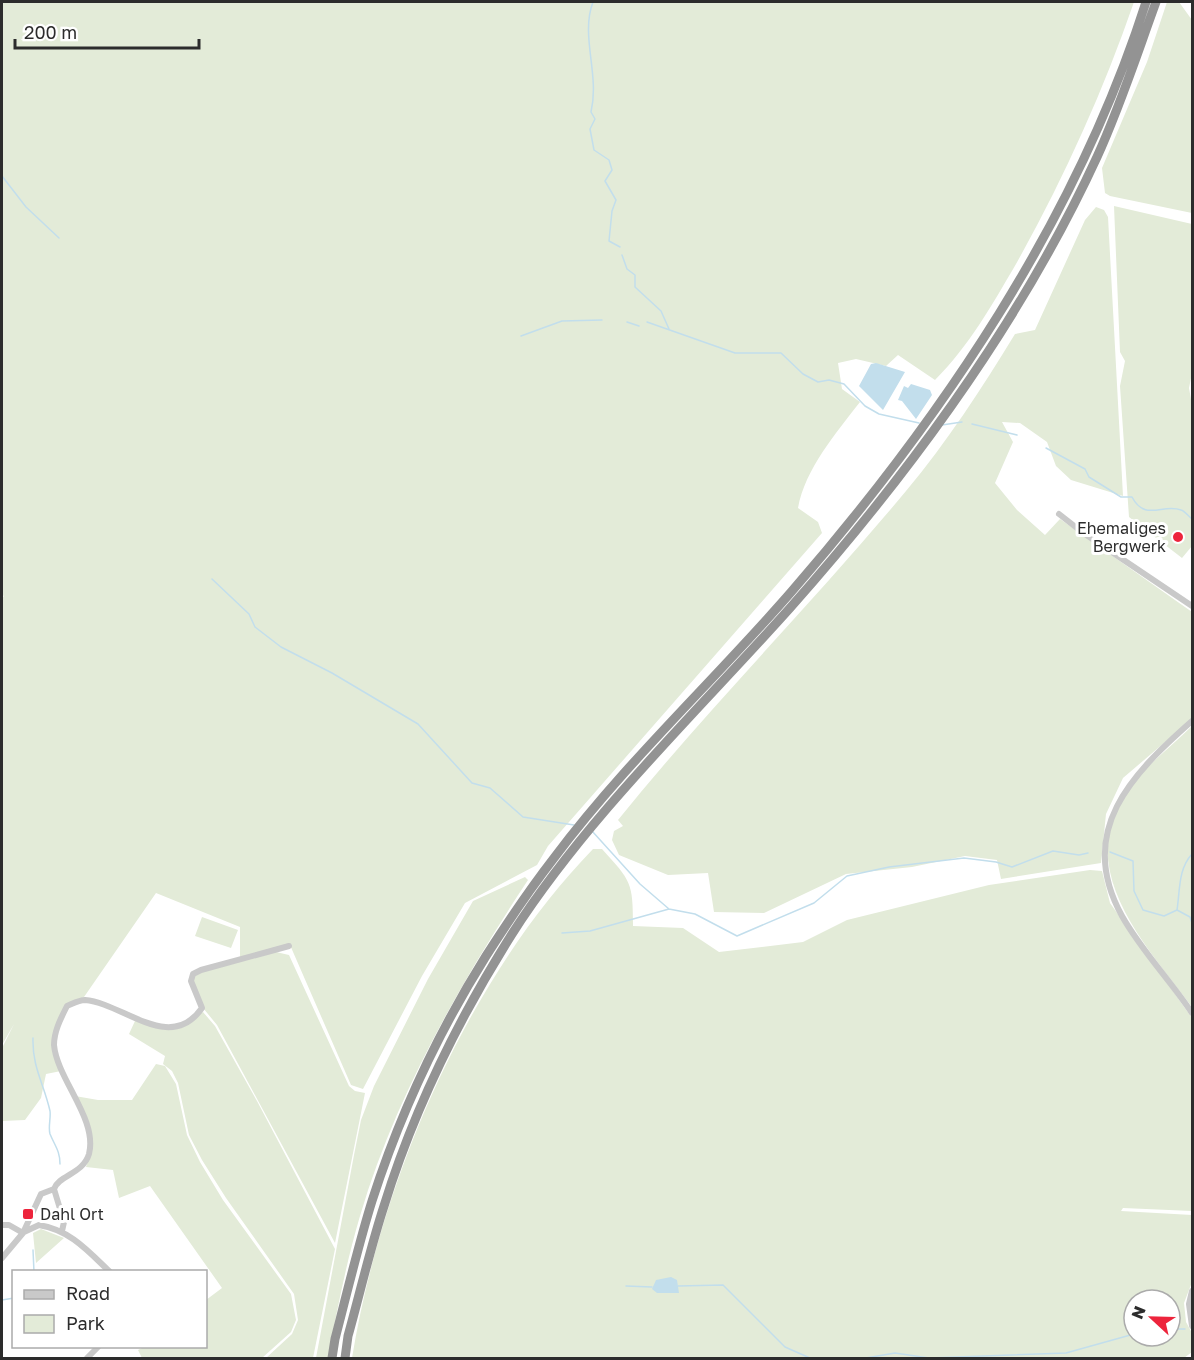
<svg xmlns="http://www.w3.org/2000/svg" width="1194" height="1360" viewBox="0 0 1194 1360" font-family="'Golos Text',sans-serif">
<rect width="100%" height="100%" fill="#fff"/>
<!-- green -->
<path fill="#e3ebd8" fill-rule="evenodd" d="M 2,2 L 1134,2 C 1103,92 1063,180 1016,264 C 992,305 969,346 935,380 L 898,355 L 886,366 L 856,359 L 838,363 L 842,389 L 860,402 C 836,433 805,469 798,508 L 818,522 L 822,533 L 548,846 L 537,865 L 465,903 L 422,976 L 363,1089 L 351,1085 L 290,945 L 240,959 L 240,927 L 156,893 L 84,997 L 65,1005 L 53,1037 L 61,1071 L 46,1074 L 41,1098 L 25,1120 L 2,1121 L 2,1048 L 14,1024 L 2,1045 L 2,598 L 4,596 L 2,595 Z
M 1167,2 L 1179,2 L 1192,20 L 1192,213 L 1110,196 L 1105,193 L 1102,168 L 1147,62 Z
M 1114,206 L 1192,224 L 1192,373 L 1189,388 L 1192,405 L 1192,546 L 1182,558 L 1129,517 L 1120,386 L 1125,361 L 1120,352 Z
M 1096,207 L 1104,210 L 1108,217 L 1123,496 L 1071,480 L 1056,466 L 1047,442 L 1020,423 L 1002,422 L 1013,442 L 995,483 L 1017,510 L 1045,535 L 1060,519 L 1192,612 L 1192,719 L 1123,778 L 1106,814 L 1101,863 L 1001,879 L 997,860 L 965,856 L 912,867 L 846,874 L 764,913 L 714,912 L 708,873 L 668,875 L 619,855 L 612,840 L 614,831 L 623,826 L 618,820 C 710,706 813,603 906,491 C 947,442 982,388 1015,334 L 1035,330 L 1085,220 Z
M 1192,726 L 1192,1007 C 1143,941 1066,863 1135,780 C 1152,761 1174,744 1192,726 Z
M 593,849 L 602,849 C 631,881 633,882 633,926 L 683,928 L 719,952 L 803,942 L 847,920 L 989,885 L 1090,870 L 1102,871 L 1110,903 L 1192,1018 L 1192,1211 L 1123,1208 L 1121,1211 L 1192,1215 L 1192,1282 L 1184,1303 L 1186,1322 L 1192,1333 L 1192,1352 L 1184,1358 L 352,1358 C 381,1181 466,980 593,849 ZM 1134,1300 L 1170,1300 L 1170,1336 L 1134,1336 Z
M 525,877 L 528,880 C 460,983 395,1097 360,1216 C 346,1263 337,1311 328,1358 L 316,1358 L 354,1155 L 361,1120 L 374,1086 L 428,979 L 473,901 Z
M 202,917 L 238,930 L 231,948 L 195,936 Z
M 276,952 L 289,955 L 349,1086 L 355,1091 L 365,1093 L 335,1243 L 217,1025 L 203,1008 L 192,982 L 194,975 L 201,970 Z
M 203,1012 L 215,1026 L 257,1101 L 335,1249 L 313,1358 L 266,1358 L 292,1334 L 298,1320 L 294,1294 L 226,1198 L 202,1160 L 189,1135 L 178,1083 L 172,1071 L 163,1064 L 165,1056 L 129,1034 L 135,1021 L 176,1027 Z
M 156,1064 L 165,1066 L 176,1084 L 187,1135 L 200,1162 L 223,1200 L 291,1294 L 296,1320 L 291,1332 L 262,1358 L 142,1358 L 138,1350 L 144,1347 L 206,1346 L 206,1300 L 222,1288 L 150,1186 L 119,1198 L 113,1170 L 86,1167 C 96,1142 84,1120 75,1096 L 98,1100 L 132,1100 Z
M 41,1229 L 64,1238 L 36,1263 L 33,1233 Z"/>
<!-- water -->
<path fill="#c2deec" d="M 876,363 L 905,372 L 883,410 L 859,386 L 871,364 Z
M 911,384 L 930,390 L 932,395 L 916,419 L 902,401 L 898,400 L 904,386 L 908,388 Z
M 671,1277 L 677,1280 L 679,1293 L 657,1293 L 652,1289 L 656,1280 Z"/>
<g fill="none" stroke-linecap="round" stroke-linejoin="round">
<!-- stream -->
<path stroke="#c2deec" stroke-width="1.5" d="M 593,2 C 580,36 600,74 591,112 L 595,119 L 590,129 L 594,150 L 609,160 L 612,170 L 605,181 L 616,200 L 612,211 L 609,241 L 620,247
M 2,176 L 26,207 L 59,238
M 622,255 L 627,269 L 635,275 L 635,287 L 661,311 L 669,329
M 627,322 L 639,326
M 647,322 L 735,353 L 781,353 L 803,374 L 818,382 L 829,380 L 844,384 L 865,406 L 879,414 L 919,423
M 521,336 L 562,321 L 602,320
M 972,424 L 1017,435
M 942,425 L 962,422
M 1046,448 L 1085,469 L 1089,477 L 1121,497 L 1132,497 C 1145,522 1163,503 1181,510 C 1185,511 1189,517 1192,519
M 212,579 L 249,614 L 255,627 L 281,647 L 332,673 L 418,724 L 472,783 L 490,788 L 523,817 L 574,825
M 592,831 L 640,884 L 669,909 L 695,914 L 737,936 L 814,903 L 847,876 L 889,867 L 964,858 L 996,862 L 1012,867 L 1053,851 L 1079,855 L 1088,853
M 1110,852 L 1133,861 L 1134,891 L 1143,910 L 1164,916 L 1177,910
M 1192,854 C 1178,869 1180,891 1177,910 L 1190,917 L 1192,923
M 562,933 L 590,931 L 669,909
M 33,1038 C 32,1067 44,1084 50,1111 C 51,1118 48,1127 50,1134 C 55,1146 60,1151 60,1164
M 33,1250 L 34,1272
M 626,1286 L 652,1287
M 678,1286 L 723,1285 L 785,1347 L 810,1358
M 2,1300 L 14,1298
M 1170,1329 L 1185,1329
M 866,1358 L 895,1353 L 929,1358 L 1066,1353 L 1134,1334"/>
<!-- minor -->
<path stroke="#c9c9c9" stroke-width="6" d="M 1059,514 L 1082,532 L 1192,606
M 1192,721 C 1132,774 1075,831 1122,916 C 1141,950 1170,980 1192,1013
M 54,1189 L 64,1222 L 62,1231
M 2,1225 L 9,1225 L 23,1233
M 24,1232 L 39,1225 C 70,1230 88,1251 110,1272
M 2,1258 L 23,1233 L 41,1194 L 54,1189 C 59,1175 83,1174 89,1154 C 98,1119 57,1079 54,1045 C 54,1031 61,1018 67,1006 C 72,1004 79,1000 85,1000 C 123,1003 170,1054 202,1008 L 191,981 L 193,974 L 201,970 L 289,946
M 1192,1291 L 1189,1304 L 1192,1326
M 87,1358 L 99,1346"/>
<!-- highway -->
<path stroke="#939393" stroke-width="9" d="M 332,1358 L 335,1339 C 347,1293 358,1246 372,1201 C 399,1117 439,1031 486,956 C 507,923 530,889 554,858 C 625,763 714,681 792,591 C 942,418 1076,221 1146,2
M 345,1358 L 348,1336 C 360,1293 370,1249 384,1206 C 413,1112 459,1018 512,934 C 587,817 697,712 790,608 C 908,475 1022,320 1097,157 C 1120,107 1137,54 1156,2"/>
</g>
<!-- markers -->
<g fill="#ed243c" stroke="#fff" stroke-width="2">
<circle cx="1178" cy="537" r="6"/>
<rect x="22" y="1208" width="12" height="12" rx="3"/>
</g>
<g text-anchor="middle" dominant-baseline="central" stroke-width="6" stroke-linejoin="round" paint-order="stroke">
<!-- poi labels -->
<g font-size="16" fill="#2c2c2c" stroke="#fff" text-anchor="end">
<text x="1166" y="528">Ehemaliges<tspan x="1166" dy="18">Bergwerk</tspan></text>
<text x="40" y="1214" text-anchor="start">Dahl Ort</text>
</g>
</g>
<!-- border -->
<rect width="1194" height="1360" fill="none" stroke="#2c2c2c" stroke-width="6"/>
<!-- legend -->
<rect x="12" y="1270" width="195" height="78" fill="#ffffff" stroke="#ababab" stroke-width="1.5"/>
<rect x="24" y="1290" width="30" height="9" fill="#c9c9c9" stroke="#ababab" stroke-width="1.5"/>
<text x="66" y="1300" font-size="18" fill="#2c2c2c">Road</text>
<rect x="24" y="1315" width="30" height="18" fill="#e3ebd8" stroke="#ababab" stroke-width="1.5"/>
<text x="66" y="1330" font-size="18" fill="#2c2c2c">Park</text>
<!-- north arrow -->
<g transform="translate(1152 1318) rotate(292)"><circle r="28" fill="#ffffff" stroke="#ababab" stroke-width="1.5"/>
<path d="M0-4.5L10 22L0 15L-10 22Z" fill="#ed243c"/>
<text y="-9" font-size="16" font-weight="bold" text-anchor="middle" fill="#2c2c2c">N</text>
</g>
<!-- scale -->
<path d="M15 39v9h184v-9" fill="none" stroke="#2c2c2c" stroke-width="3"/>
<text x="24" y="39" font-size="18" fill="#2c2c2c" stroke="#ffffff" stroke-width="4.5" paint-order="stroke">200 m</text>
</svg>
